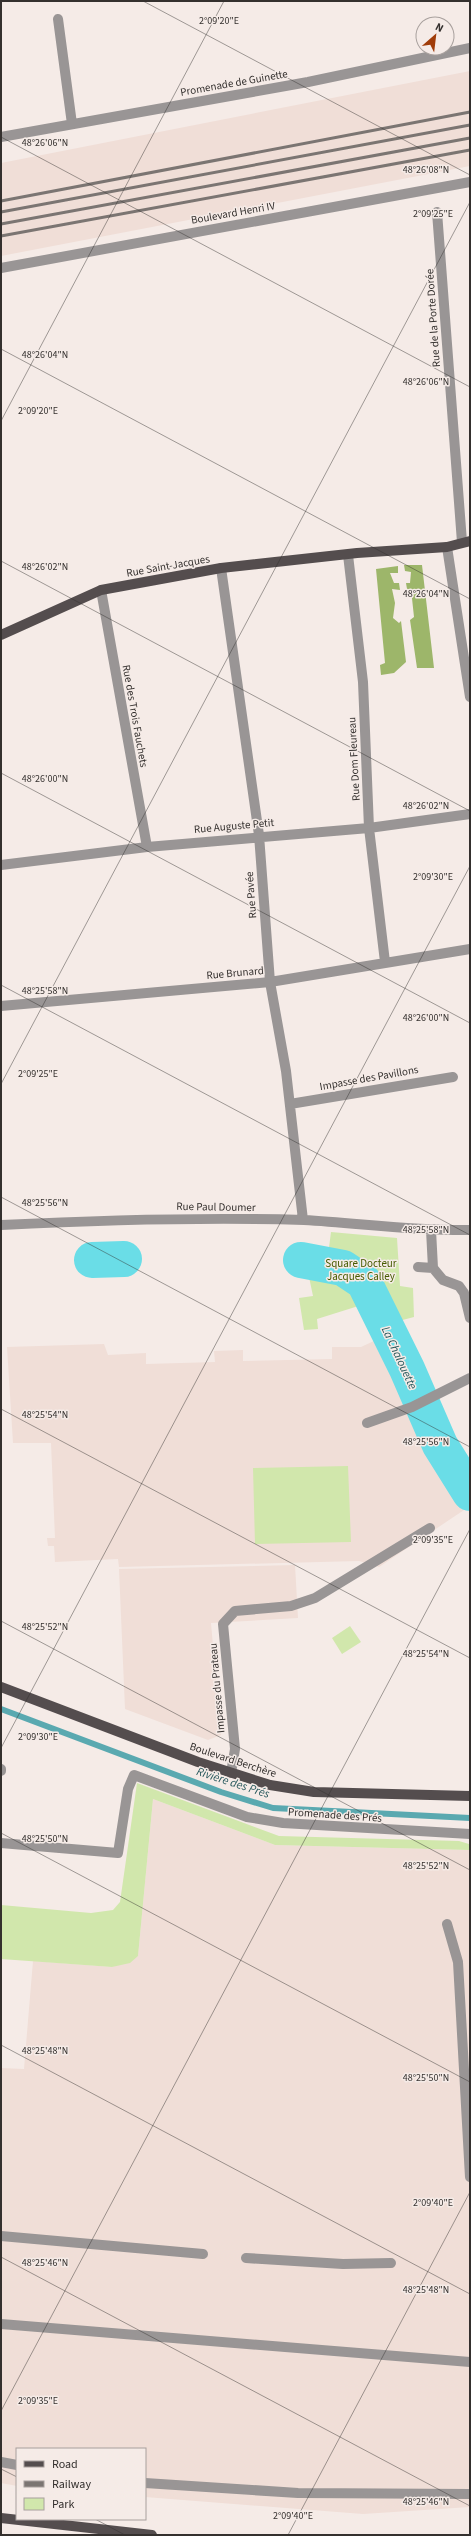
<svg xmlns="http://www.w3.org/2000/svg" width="471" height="2536" viewBox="0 0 471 2536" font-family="'Source Sans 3',sans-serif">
<rect width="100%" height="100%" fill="#f5ebe7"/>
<!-- built -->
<path fill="#f0ded7" d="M 470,71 L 470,166 L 1,256 L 1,163 Z
M 376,1340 L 470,1506 L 379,1567 L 359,1561 L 119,1567 L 118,1559 L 55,1562 L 54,1546 L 48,1546 L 47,1538 L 55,1538 L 51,1443 L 13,1443 L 7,1347 L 104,1344 L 108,1355 L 146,1353 L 146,1364 L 215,1362 L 214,1351 L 243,1350 L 243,1361 L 332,1359 L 332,1347 L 361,1347 Z
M 295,1565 L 298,1618 L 211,1623 L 221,1735 L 208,1740 L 125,1709 L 119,1569 Z
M 153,1799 L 275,1845 L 470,1850 L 470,2507 L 363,2514 L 145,2497 L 145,2449 L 17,2449 L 17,2486 L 1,2483 L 1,2068 L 24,2069 L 33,1961 L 112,1967 L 138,1956 Z"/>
<!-- green -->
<path fill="#d1e7ac" d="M 331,1232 L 397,1238 L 400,1286 L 413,1288 L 414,1317 L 391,1323 L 384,1312 L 376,1314 L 376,1318 L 374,1319 L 368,1303 L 317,1319 L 318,1329 L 304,1330 L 299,1298 L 313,1296 L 309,1277 L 325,1279 Z
M 348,1466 L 351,1542 L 255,1544 L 253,1468 Z
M 350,1626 L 361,1642 L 342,1654 L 332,1638 Z
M 137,1783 L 279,1836 L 459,1841 L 469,1844 L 470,1850 L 275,1845 L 153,1799 L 138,1956 L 130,1963 L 112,1967 L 1,1959 L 1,1905 L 91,1913 L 113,1910 L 120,1902 Z"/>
<!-- forest -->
<path fill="#9db66a" d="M 404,565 L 422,565 L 434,668 L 417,668 L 410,620 L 414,617 L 411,589 L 407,589 L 406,583 L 410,583 L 411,572 L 405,571 Z
M 398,566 L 398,573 L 390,573 L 394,583 L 399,583 L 400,590 L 392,589 L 395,603 L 393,618 L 399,623 L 401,621 L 406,662 L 394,673 L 381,675 L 380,665 L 385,663 L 376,569 Z"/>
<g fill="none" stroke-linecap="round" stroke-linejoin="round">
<!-- stream -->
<path stroke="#5aa9b0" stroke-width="6" d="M 1,1709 L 221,1792 L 273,1808 L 470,1818"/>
<!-- river -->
<path stroke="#6adde7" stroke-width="36" d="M 92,1260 L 124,1259
M 301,1260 L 343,1268 L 364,1282 L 407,1369 L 440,1445 L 470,1493"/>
<!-- minor -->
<path stroke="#999595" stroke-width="10" d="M 58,19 L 72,124
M 1,137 L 308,82 L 470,48
M 437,212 L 462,542
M 1,268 L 470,182
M 447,547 L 470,697
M 348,555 L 363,682 L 369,828 L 385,962
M 221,568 L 259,835 L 270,982 L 286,1071 L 303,1220
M 101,590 L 147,847
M 1,865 L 147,847 L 369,828 L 470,814
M 1,1006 L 270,982 L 470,949
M 290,1104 L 453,1077
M 1,1225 C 102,1220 203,1217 304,1220 C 359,1223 414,1231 470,1230
M 431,1230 L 433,1268 L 443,1280 L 459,1286 L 464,1293 L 470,1318
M 418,1267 L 433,1268
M 367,1423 L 412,1407 L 470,1378
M 1,1769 L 1,1771
M 231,1773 L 235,1749 L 223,1624 L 235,1611 L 291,1606 L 315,1598 L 430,1528
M 1,1843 L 118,1853 L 128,1789 L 134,1775 L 247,1817 L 283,1823 L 470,1834
M 447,1924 L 458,1962 L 470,2177
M 1,2236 L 203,2254
M 246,2258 L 343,2264 L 391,2263
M 1,2324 L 470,2362
M 1,2462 L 17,2465
M 145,2483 L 298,2493 L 470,2494"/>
<!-- major -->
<path stroke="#544d4e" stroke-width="10" d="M 1,635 L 101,590 L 221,568 L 357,553 L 447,547 L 470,541
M 1,1687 L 198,1762 L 270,1785 L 314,1792 L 470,1796
M 1,2518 L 152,2535"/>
<!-- rail -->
<path stroke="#7b7572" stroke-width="3" d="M 1,201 L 470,112
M 1,212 L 470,125
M 1,224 L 470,138
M 1,236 L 470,150"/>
</g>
<!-- ticks -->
<path fill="none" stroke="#34302e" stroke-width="1" stroke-opacity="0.45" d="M 143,1 L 470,175M 1,137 L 470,387M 1,349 L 470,599M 1,421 L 224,1M 1,561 L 470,811M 1,773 L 470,1023M 1,985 L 470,1235M 1,1084 L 470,202M 1,1197 L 470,1447M 1,1409 L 470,1658M 1,1621 L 470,1870M 1,1748 L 470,866M 1,1833 L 470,2082M 1,2045 L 470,2294M 1,2257 L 470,2506M 1,2411 L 470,1529M 1,2469 L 17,2477M 95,2519 L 125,2535M 288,2535 L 470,2192"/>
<g text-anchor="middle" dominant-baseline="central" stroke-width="3" stroke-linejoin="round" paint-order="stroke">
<!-- street labels -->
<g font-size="11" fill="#34302e" stroke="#f5ebe7">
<text transform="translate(234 83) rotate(-10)">Promenade de Guinette</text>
<text transform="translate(233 213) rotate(-10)">Boulevard Henri IV</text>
<text transform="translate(433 318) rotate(-94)">Rue de la Porte Dorée</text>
<text transform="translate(168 566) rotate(-10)">Rue Saint-Jacques</text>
<text transform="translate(135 716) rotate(80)">Rue des Trois Fauchets</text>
<text transform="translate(354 759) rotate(-93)">Rue Dom Fleureau</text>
<text transform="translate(234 826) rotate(-5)">Rue Auguste Petit</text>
<text transform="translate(251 895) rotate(-94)">Rue Pavée</text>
<text transform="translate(235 973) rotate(-5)">Rue Brunard</text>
<text transform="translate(369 1078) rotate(-10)">Impasse des Pavillons</text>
<text transform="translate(216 1207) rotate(1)">Rue Paul Doumer</text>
<text transform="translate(217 1688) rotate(-95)">Impasse du Prateau</text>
<text transform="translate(233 1760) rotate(18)">Boulevard Berchère</text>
<text transform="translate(335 1815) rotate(4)">Promenade des Prés</text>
</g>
<!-- park labels -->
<g font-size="11" fill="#465b01" stroke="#f5ebe7">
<text x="361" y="1263">Square Docteur<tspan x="361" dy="13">Jacques Calley</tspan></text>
</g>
<!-- water labels -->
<g font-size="12" font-style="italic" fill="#25575b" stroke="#f5ebe7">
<text transform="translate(399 1358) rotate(65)">La Chalouette</text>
<text transform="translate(233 1783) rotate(18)">Rivière des Prés</text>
</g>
</g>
<g font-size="10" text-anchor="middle" fill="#34302e" stroke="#f5ebe7" stroke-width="3" stroke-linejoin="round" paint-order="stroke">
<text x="219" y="24">2°09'20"E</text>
<text x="45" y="146">48°26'06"N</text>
<text x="426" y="173">48°26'08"N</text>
<text x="433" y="217">2°09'25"E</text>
<text x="45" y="358">48°26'04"N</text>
<text x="426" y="385">48°26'06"N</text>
<text x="38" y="414">2°09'20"E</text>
<text x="45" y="570">48°26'02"N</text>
<text x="426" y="597">48°26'04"N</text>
<text x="45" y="782">48°26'00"N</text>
<text x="426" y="809">48°26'02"N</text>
<text x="433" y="880">2°09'30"E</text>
<text x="45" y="994">48°25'58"N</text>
<text x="426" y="1021">48°26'00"N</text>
<text x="38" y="1077">2°09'25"E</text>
<text x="45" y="1206">48°25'56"N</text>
<text x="426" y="1233">48°25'58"N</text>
<text x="45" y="1418">48°25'54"N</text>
<text x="426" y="1445">48°25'56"N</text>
<text x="433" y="1543">2°09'35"E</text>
<text x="45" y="1630">48°25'52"N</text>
<text x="426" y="1657">48°25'54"N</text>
<text x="38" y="1740">2°09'30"E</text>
<text x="45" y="1842">48°25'50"N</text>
<text x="426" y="1869">48°25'52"N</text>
<text x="45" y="2054">48°25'48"N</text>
<text x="426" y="2081">48°25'50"N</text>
<text x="433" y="2206">2°09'40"E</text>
<text x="45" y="2266">48°25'46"N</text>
<text x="426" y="2293">48°25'48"N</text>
<text x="38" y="2404">2°09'35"E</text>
<text x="426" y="2505">48°25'46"N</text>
<text x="293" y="2519">2°09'40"E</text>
</g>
<!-- border -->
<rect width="471" height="2536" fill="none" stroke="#34302e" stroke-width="4"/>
<!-- legend -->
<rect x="16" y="2448" width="130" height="72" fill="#f5ebe7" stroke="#a8a09d"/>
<rect x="24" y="2461" width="20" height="6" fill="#544d4e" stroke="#a8a09d"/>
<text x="52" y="2468" font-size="12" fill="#34302e">Road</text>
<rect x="24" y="2481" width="20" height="6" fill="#7b7572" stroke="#a8a09d"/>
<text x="52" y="2488" font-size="12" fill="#34302e">Railway</text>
<rect x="24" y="2498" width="20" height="12" fill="#d1e7ac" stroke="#a8a09d"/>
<text x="52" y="2508" font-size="12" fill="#34302e">Park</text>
<!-- north arrow -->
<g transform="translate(435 36) rotate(28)"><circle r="19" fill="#f5ebe7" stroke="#a8a09d"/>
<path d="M0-3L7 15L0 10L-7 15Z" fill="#a03c09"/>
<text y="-6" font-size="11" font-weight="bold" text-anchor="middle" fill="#34302e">N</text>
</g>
</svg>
